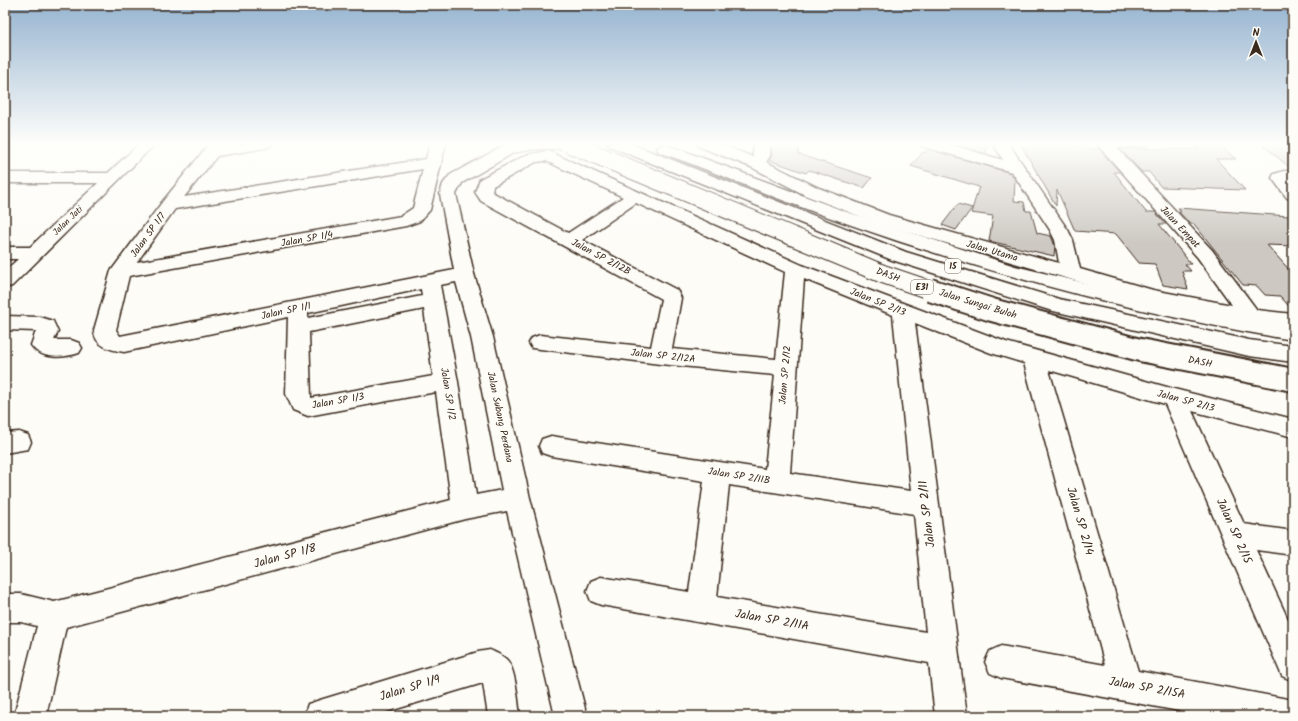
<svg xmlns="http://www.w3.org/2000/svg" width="1298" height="721" viewBox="0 0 1298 721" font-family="Kalam,sans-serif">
<rect width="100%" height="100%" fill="#fdfcf7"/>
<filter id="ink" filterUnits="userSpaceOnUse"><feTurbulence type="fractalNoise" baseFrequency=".025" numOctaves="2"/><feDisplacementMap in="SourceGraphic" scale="8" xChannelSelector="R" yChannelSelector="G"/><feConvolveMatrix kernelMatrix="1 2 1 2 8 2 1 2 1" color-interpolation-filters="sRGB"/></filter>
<g filter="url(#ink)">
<!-- building -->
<path fill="#cdc8c2" stroke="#3b2a1e" d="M 771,143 L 800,143 L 798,154 L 872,178 L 864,188 L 809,170 L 806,173 L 769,160 L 772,156 Z
M 952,143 L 988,143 L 986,154 Z
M 1020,143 L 1072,143 L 1074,146 L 1087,146 L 1090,149 L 1099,149 L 1120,172 L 1114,172 L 1146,212 L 1155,212 L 1166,224 L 1159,224 L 1191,264 L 1185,264 L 1191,271 L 1182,271 L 1188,289 L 1163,285 L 1155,264 L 1139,263 L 1116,234 L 1075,231 L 1057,190 L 1056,206 Z
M 1260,143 L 1286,143 L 1293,150 L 1293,170 Z
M 1195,146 L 1221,146 L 1236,159 L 1216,159 L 1245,190 L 1161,187 L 1149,172 L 1142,172 L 1120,149 L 1199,149 Z
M 928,149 L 1011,173 L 1015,180 L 1014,201 L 1024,202 L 1026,211 L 1031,211 L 1037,233 L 1051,236 L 1055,246 L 1054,256 L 989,241 L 993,216 L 971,213 L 979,187 L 911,166 L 923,152 L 926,153 Z
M 958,204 L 972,208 L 956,230 L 942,225 Z
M 1178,208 L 1289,216 L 1293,220 L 1293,246 L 1267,245 L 1293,274 L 1293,311 L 1280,296 L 1265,295 L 1257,286 L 1243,285 L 1194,224 L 1190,224 L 1179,212 L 1181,212 Z"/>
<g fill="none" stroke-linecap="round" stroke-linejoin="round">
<!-- minor casing -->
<g stroke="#3b2a1e" stroke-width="3">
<path id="minor" d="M 140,143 L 156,143 L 12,286 L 5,288 L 5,271 L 18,259 L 5,259 L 5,247 L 30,247 L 98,183 L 5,183 L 5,173 L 108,173 Z
M 210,143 L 226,143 L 225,145 L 272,143 L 270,146 L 265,148 L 217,156 L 184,197 L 426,159 L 430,143 L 446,143 L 430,210 L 420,221 L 406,226 L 129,276 L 116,330 L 120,336 L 454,270 L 440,194 L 443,184 L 450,175 L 503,146 L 515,146 L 517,149 L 515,152 L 462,183 L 456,194 L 474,274 L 493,337 L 530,498 L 587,716 L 555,716 L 507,511 L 465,519 L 66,627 L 46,716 L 14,716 L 37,626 L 21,622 L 5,622 L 5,594 L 21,594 L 54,602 L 451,500 L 436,392 L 308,416 L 293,410 L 286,394 L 288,317 L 124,352 C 111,350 94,346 94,330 L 111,271 L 163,201 ZM 423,169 L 413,208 L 401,216 L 137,262 L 175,209 ZM 456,282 L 471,337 L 502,490 L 476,495 L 458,382 L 440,285 ZM 421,289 L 422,296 L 308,318 L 308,313 ZM 424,309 L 433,376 L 311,398 L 309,332 Z
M 696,143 L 718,143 L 753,157 L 753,143 L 769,143 L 770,156 L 766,162 L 819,188 L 889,215 L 1059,263 L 1055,240 L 1050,230 L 1012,172 L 921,146 L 919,143 L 945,143 L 1003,160 L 993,143 L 1008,143 L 1068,230 L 1073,240 L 1080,269 L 1153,290 L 1232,305 L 1198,258 L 1096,143 L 1149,143 L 1147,146 L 1117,148 L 1212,250 L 1257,310 L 1293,314 L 1293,328 L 1251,323 L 1152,303 L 877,223 L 807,196 L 751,167 L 698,146 Z
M 548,151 L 802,265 L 1006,342 L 1174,389 L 1293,419 L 1293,437 L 1192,411 L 1244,524 L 1293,531 L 1293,555 L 1256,550 L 1293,630 L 1293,681 L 1282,676 L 1165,404 L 1049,370 L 1138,671 L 1293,700 L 1293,716 L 1206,716 L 1001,678 L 990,673 L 985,662 L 990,651 L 1001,646 L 1105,665 L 1024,363 L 991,353 L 915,323 L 967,716 L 935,716 L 929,663 L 601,605 L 591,601 L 587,591 L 591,581 L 601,577 L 689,592 L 704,481 L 551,456 L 542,453 L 539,446 L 542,439 L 551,436 L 765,469 L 775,375 L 660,364 L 532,348 L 529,343 L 532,338 L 540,335 L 651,347 L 661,299 L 481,201 L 475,192 L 480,179 L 526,155 ZM 546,161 L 623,197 L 568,233 L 492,192 L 493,186 L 536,162 ZM 636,203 L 785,272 L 776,359 L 672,349 L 681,298 L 677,290 L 582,240 ZM 804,279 L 893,315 L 911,491 L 790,473 ZM 729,485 L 914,514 L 926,632 L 717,597 Z
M 1284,171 L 1293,171 L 1293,181 L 1291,181 L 1293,183 L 1293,199 L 1287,198 L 1272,178 L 1274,174 Z
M 5,316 L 40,317 L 53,321 L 58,332 L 54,340 L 71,340 L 79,343 L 82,348 L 79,353 C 64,358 40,360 31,345 L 36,331 L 5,330 Z
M 19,432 L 28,435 L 31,442 L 28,449 L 5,453 L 5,433 Z
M 490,650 C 496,653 502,655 507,660 C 516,670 518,702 520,716 L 488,716 L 483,683 L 373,716 L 304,716 L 308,704 L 320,700 L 478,652 Z"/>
</g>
<!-- highway casing -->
<g stroke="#3b2a1e" stroke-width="3">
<path id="highway" d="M 514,143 L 572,143 L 573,144 L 570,147 C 560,150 549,148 538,149 C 527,149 515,155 503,152 L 501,149 L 503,146 Z
M 607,143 L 629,143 L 906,252 L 1059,299 L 1249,340 L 1293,346 L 1293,362 L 1249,356 L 1049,310 L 892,260 L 609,146 Z
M 665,144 L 847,212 L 1015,266 L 1150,299 L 1293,326 L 1293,340 C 1137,314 986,273 837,220 C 777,200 719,173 659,152 L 657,149 L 659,146 Z"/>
</g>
<!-- minor -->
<use href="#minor" fill="#fdfcf7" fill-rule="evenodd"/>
<!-- highway -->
<use href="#highway" fill="#fdfcf7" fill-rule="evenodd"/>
<!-- highway-bridge-far1 casing -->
<g stroke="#3b2a1e" stroke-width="20" stroke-linecap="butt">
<path id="highway-bridge-far1" d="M 568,143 L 883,274 L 933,291"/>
</g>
<!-- highway-bridge casing -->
<g stroke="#3b2a1e" stroke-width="26" stroke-linecap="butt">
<path id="highway-bridge" d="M 930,290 L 992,310 L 1140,350 L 1293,380"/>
</g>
<!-- highway-bridge-far1 -->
<use href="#highway-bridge-far1" stroke="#fdfcf7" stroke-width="18"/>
<!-- highway-bridge -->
<use href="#highway-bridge" stroke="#fdfcf7" stroke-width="22"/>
</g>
</g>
<!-- sky -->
<linearGradient id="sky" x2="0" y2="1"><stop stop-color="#96b4d0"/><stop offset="0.59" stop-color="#fefefb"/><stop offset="1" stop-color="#fefefb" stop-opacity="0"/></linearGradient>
<rect width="1298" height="244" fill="url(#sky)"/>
<g text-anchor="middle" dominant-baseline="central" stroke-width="3" stroke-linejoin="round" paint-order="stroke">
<!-- far-street labels -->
<g font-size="9" fill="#3b2a1e" stroke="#fdfcf7">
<text transform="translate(68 221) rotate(-44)">Jalan Jati</text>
</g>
<!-- shield labels -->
<g fill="#fdfcf7" stroke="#75695f" stroke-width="1">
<rect x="945" y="259" width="16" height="14" rx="3"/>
<rect x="911" y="280" width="22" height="14" rx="3"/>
</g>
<g font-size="9" font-weight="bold" fill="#3b2a1e">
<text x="953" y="266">15</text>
<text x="922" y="287">E31</text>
</g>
<!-- street labels -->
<g font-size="10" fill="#3b2a1e" stroke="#fdfcf7">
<text transform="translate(1180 227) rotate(47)">Jalan Empat</text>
<text transform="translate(148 235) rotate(-54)">Jalan SP 1/7</text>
<text transform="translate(307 239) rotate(-10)">Jalan SP 1/4</text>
<text transform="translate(992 251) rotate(16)">Jalan Utama</text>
<text transform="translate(601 257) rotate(28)">Jalan SP 2/12B</text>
<text transform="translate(888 275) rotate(20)">DASH</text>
<text transform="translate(878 302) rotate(22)">Jalan SP 2/13</text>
<text transform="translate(978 304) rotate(17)">Jalan Sungai Buloh</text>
<text transform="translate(286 311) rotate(-12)">Jalan SP 1/1</text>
<text transform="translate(663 356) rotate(6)">Jalan SP 2/12A</text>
<text transform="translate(1200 362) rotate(11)">DASH</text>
<text transform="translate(785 375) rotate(-85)">Jalan SP 2/12</text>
<text transform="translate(448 394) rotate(81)">Jalan SP 1/2</text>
<text transform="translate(338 401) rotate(-10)">Jalan SP 1/3</text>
<text transform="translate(1186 401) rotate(15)">Jalan SP 2/13</text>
<text transform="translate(500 417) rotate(78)">Jalan Subang Perdana</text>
<text transform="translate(739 476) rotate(9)">Jalan SP 2/11B</text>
</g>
<!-- near-street labels -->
<g font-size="12" fill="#3b2a1e" stroke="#fdfcf7">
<text transform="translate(927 514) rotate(-97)">Jalan SP 2/11</text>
<text transform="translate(1080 521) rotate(74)">Jalan SP 2/14</text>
<text transform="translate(1234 531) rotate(66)">Jalan SP 2/15</text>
<text transform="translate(285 556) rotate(-15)">Jalan SP 1/8</text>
<text transform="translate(772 620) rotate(10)">Jalan SP 2/11A</text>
<text transform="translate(410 688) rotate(-17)">Jalan SP 1/9</text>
<text transform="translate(1147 688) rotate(10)">Jalan SP 2/15A</text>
</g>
</g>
<!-- margin -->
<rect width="1298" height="721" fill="none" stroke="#fdfcf7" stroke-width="20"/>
<rect x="10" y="10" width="1278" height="701" fill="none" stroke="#3b2a1e" stroke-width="1.5" filter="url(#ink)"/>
<!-- north arrow -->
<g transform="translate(1256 42)" stroke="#fdfcf7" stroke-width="3" paint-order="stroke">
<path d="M0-3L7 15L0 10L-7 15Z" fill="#3b2a1e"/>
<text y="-6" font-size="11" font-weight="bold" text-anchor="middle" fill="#3b2a1e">N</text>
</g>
</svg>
